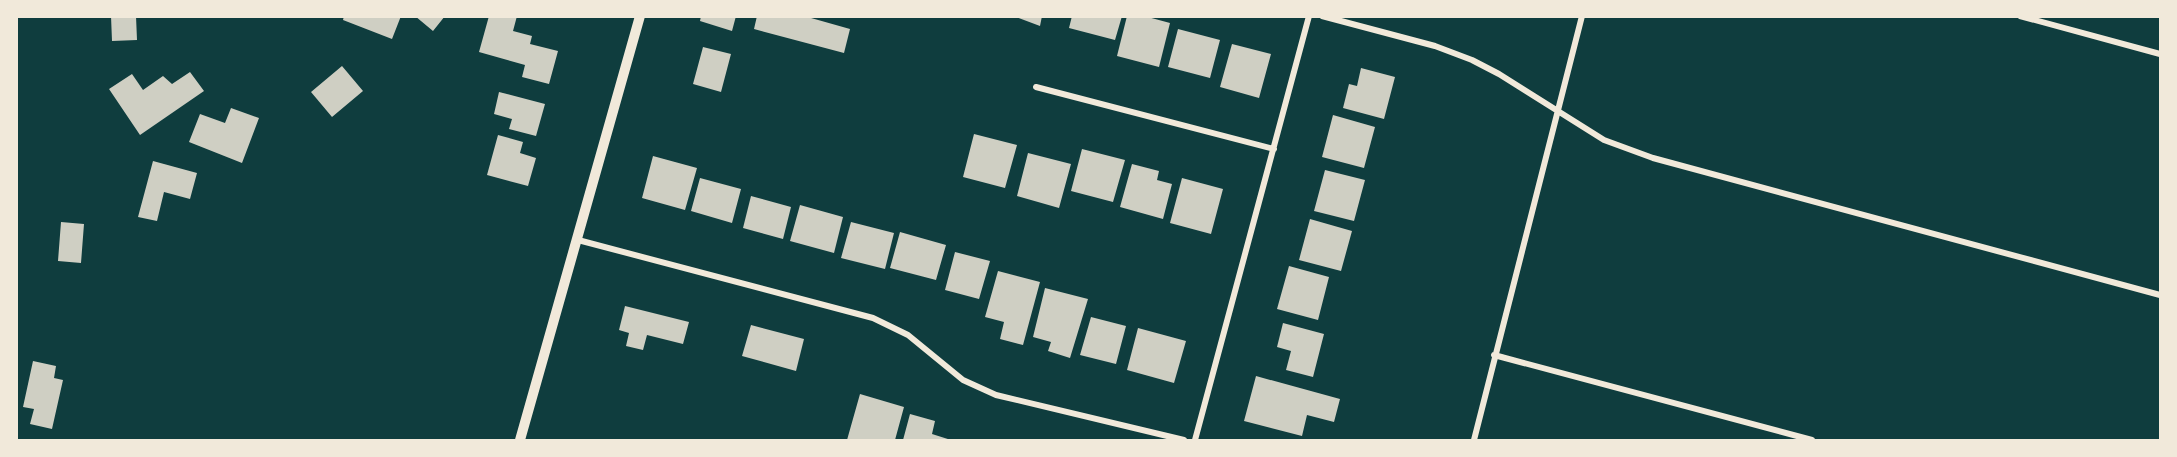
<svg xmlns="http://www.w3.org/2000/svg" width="2177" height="457" viewBox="0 0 2177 457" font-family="'Noto Sans',sans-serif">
<rect width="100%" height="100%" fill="#0f3d3e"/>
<!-- building -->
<path fill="#cfcfc3" d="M 111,16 L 136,16 L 137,40 L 112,41 Z
M 344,16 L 401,16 L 392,39 L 343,20 Z
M 415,16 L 445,16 L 433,31 Z
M 489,16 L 517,16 L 513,31 L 532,36 L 530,44 L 558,51 L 549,84 L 522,77 L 525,65 L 479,52 Z
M 701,16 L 736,16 L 732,31 L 700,21 Z
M 757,16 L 804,16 L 850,29 L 844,53 L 754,29 Z
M 1013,16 L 1042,16 L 1040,26 Z
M 1072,16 L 1122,16 L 1115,40 L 1069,28 Z
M 1127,16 L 1144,16 L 1170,23 L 1159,67 L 1117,56 Z
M 1178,29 L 1220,40 L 1210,78 L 1168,67 Z
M 1232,44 L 1271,54 L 1259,98 L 1220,87 Z
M 703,47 L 731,54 L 721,92 L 693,84 Z
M 342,66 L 363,91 L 332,117 L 311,92 Z
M 1361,68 L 1395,77 L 1384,119 L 1343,108 L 1349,84 L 1357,86 Z
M 190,72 L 204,91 L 140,135 L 109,89 L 132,74 L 143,90 L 163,76 L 172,84 Z
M 499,92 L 545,104 L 536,136 L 509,129 L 512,119 L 494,114 Z
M 231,108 L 259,118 L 242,163 L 189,142 L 200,114 L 225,123 Z
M 1333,115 L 1375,127 L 1364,168 L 1322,157 Z
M 974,134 L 1017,145 L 1005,188 L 963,177 Z
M 498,135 L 523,142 L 520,153 L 536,158 L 528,186 L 487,175 Z
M 1082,149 L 1125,160 L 1113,202 L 1071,191 Z
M 1028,153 L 1071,164 L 1059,208 L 1017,196 Z
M 653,156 L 697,168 L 685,210 L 642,198 Z
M 153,161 L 197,173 L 190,199 L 164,192 L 157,221 L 138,217 Z
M 1132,164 L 1159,171 L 1157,180 L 1172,184 L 1163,219 L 1120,207 Z
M 1325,170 L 1365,180 L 1354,221 L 1314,211 Z
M 700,178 L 741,189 L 732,223 L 691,211 Z
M 1182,178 L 1223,189 L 1211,234 L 1170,223 Z
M 751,196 L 791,207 L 783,239 L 743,228 Z
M 800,205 L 843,217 L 834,253 L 790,241 Z
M 1310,219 L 1352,231 L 1341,271 L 1299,260 Z
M 61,222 L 84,224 L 81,263 L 58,261 Z
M 851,222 L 894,233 L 885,269 L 841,258 Z
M 900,232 L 946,245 L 936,280 L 890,268 Z
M 955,252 L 990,261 L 979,299 L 945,290 Z
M 1289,266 L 1329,277 L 1318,320 L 1277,309 Z
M 998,271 L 1040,282 L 1023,345 L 1000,339 L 1004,322 L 985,317 Z
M 1045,288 L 1088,299 L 1070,358 L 1048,351 L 1051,342 L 1033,337 Z
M 625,306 L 689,322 L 683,344 L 647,335 L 643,350 L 626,346 L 629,333 L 619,330 Z
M 1091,317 L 1126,326 L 1116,364 L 1080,355 Z
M 1283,323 L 1324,334 L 1313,377 L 1286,370 L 1291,351 L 1277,347 Z
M 751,325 L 804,339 L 796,371 L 742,356 Z
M 1138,328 L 1186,341 L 1174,383 L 1127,370 Z
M 33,361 L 56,366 L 54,378 L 63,380 L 52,429 L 30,424 L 34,409 L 23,407 Z
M 1256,376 L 1340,399 L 1334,422 L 1307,415 L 1302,436 L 1244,421 Z
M 860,394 L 904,407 L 895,440 L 847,440 Z
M 910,414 L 935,421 L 932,434 L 951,440 L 903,440 Z"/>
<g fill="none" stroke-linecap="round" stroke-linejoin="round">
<!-- minor -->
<path stroke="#f1e9da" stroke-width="6" d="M 1322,16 L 1435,46 L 1472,60 L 1499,74 L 1604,140 L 1653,158 L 2160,295
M 2020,16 L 2160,54
M 1036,87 L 1274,149
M 578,240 L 873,318 L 908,335 L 963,380 L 996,395 L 1184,440
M 1494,355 L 1812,440
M 1195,440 L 1309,16
M 1474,440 L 1582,16"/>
<!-- tertiary -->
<path stroke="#f1e9da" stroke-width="10" d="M 520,440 L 640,16"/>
</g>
<!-- border -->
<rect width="2177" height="457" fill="none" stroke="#f1e9da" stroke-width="36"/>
</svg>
